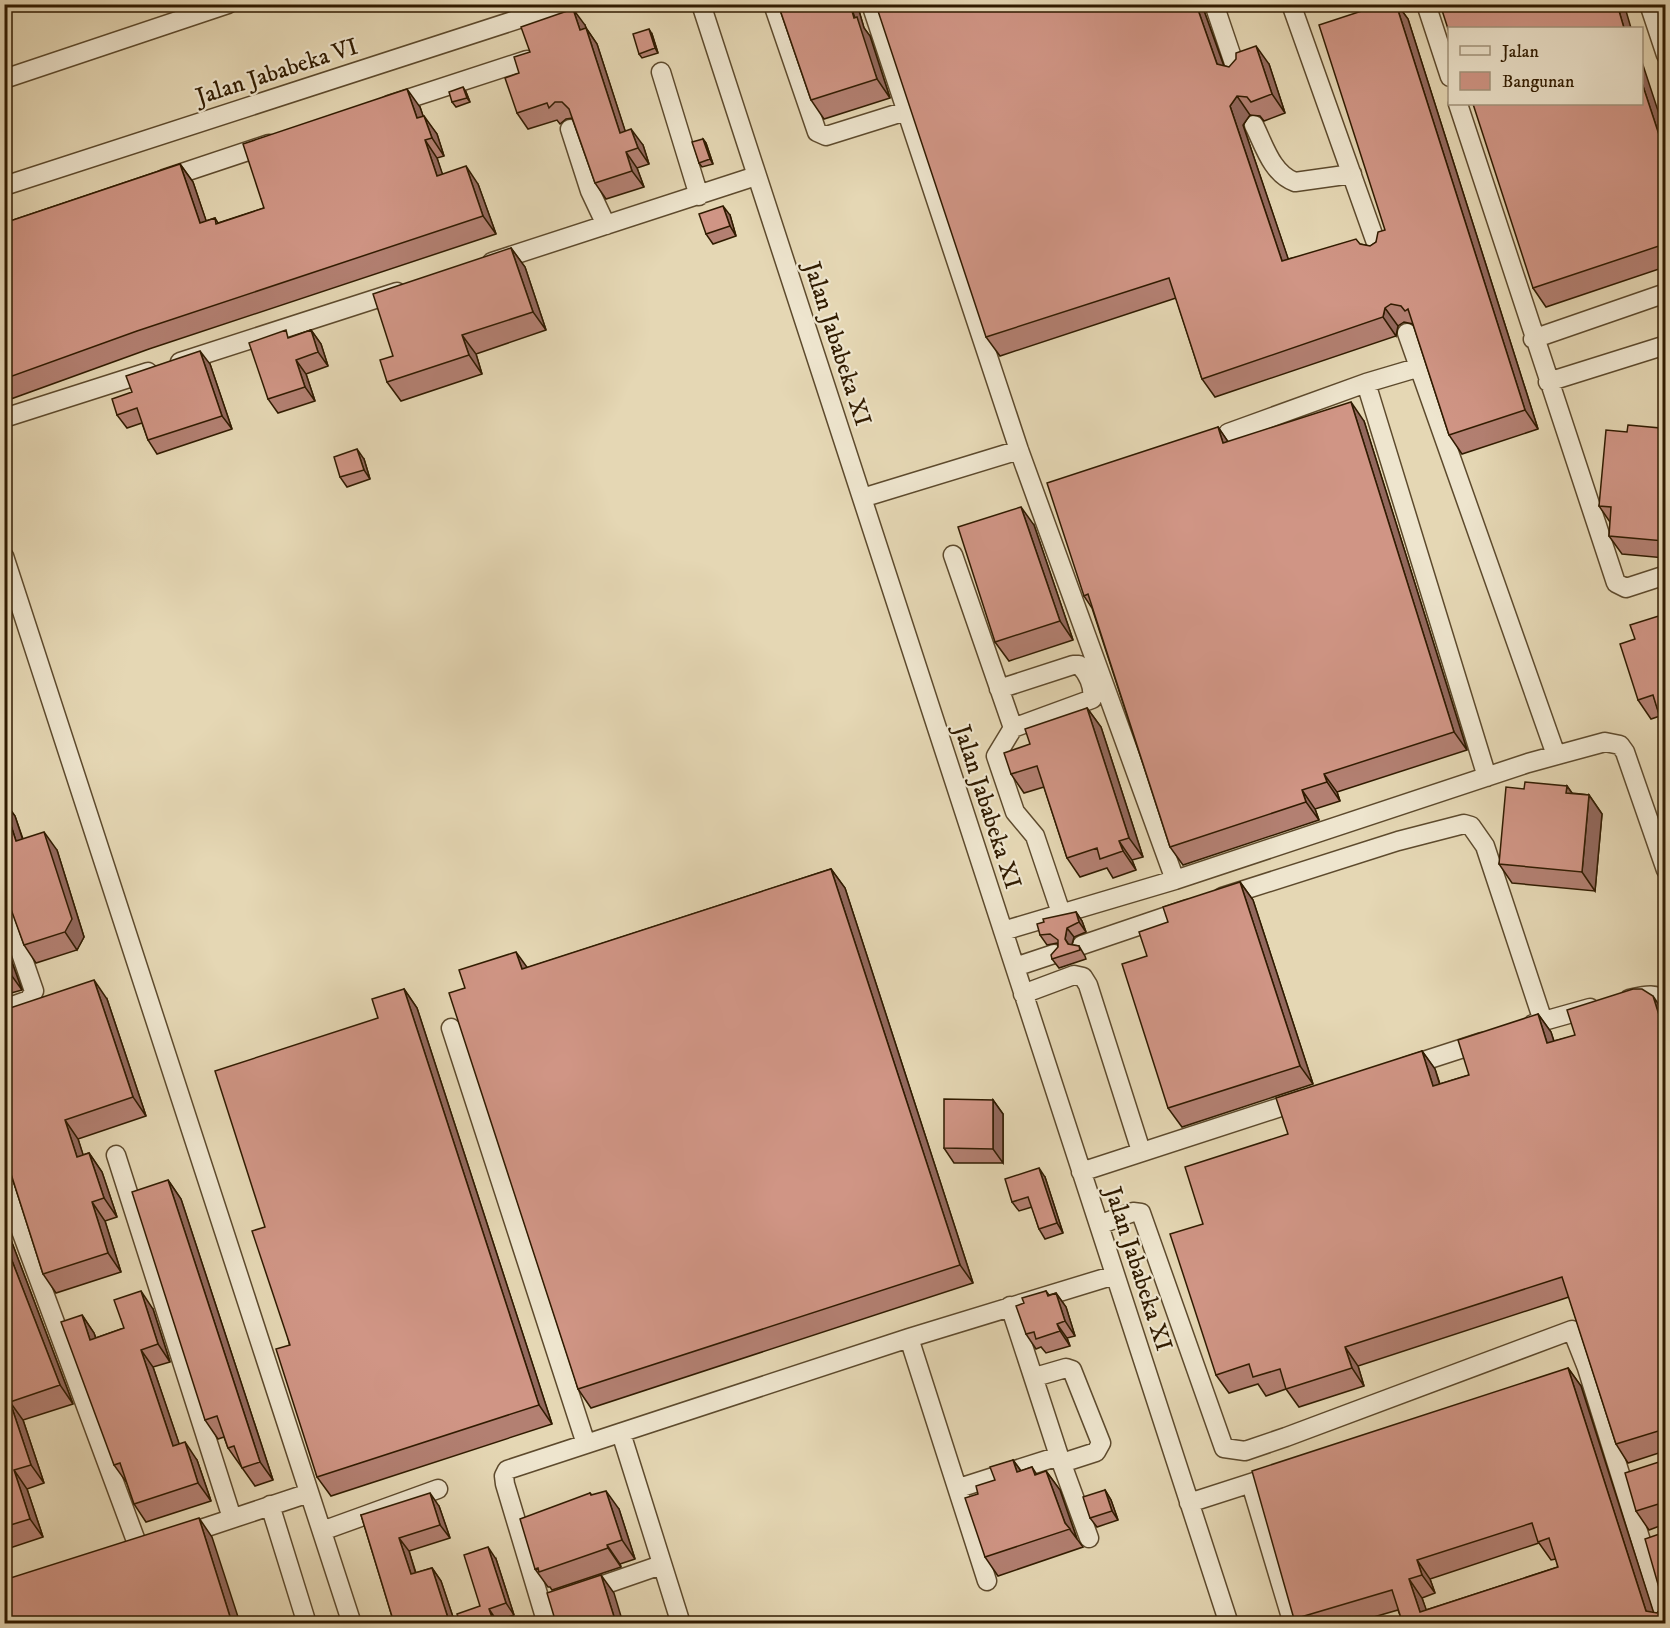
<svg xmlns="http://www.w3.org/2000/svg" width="1670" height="1628" viewBox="0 0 1670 1628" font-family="'IM FELL DW Pica',serif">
<rect width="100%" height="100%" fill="#e5d7b4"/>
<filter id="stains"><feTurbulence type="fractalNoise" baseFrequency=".00333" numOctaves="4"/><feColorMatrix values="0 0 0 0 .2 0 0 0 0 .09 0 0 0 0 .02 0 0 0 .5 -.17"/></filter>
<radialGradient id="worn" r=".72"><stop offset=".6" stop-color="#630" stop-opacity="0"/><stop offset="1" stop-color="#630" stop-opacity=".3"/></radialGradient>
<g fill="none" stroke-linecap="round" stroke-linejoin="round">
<!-- minor casing -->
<g stroke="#5d4a2d" stroke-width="21">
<path id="minor" d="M 701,4 L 1229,1624
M 773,4 L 817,132 L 826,136 L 906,111
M 871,4 L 1019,450 L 1175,880
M 1214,4 L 1238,75
M 1291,4 L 1380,254
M 1426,4 L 1450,77
M 1649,4 L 1666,55
M 661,72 L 699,196
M 4,79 L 228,4
M 1458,104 L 1616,583 L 1626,588 L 1666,575
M 389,105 L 527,60
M 1254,125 C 1264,145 1272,174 1295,182 L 1352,174
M 570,129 L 590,191 L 606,225
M 164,179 L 269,144
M 4,186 L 565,4
M 492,262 L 756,176
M 1407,333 L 1556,755
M 1533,339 L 1666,293
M 180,362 L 397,292
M 1420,367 L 1366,383 L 1487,777
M 1548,382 L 1666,345
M 4,418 L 148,372
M 1228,433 L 1366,383
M 862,498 L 1019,450
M 953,555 L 1013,728 L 996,756 L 1015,812 L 1035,836 L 1061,913
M 4,556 L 352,1624
M 999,689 L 1073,665 L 1079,665 C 1088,673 1094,687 1092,699 L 1013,728
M 1222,897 L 1398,841 L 1464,824 L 1471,826 L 1485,846 L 1543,1021
M 4,904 L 34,991 L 29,1000 L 4,1009
M 1003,931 L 1175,880 L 1528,763 L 1605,742 L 1620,745 L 1625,752 L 1666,870
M 1082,945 L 1188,909
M 1015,967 L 1054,954
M 1023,994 L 1074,975 L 1083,977 L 1088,985 L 1141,1151
M 1629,999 C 1642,996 1657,991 1666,1003
M 1533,1024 L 1590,1008
M 451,1028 L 586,1444
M 1405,1067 L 1482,1042
M 116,1155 L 232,1518
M 1081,1172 L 1302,1100
M 4,1185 L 139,1549
M 1099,1225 L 1133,1212 L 1141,1213 L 1224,1448 L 1245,1451 L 1286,1437 L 1572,1330 L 1587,1368 L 1666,1621
M 1010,1306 L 1059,1456 L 1089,1538
M 909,1338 L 987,1581
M 1035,1377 L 1066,1368 L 1072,1370 L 1101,1443 L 1096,1452 L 1062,1463
M 621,1433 L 681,1624
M 1251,1484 L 1293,1624
M 959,1488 L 1059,1456
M 1189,1503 L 1276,1475
M 270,1505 L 307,1624
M 322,1531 L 438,1489
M 183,1535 L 309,1493
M 583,1592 L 661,1565
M 547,1624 L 505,1484 L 504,1476 L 507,1470 L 909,1338 L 1115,1275"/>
</g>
<!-- minor -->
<use href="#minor" stroke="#eee5ce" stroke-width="18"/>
</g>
<!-- wall -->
<path fill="#b38072" stroke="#301b00" stroke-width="1.5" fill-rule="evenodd" d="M 778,4 L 857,4 L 864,28 L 870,36 L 890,98 L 824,119 L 811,100 Z
M 1383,4 L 1397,4 L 1408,19 L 1538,429 L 1462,454 L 1449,435 L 1413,324 L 1404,322 L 1398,326 L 1396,336 L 1215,397 L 1202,379 L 1176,298 L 1000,356 L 986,337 L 1203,8 L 1224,66 L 1229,67 L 1269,64 L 1285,113 L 1264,121 L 1260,116 L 1250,115 L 1243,125 L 1288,259 L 1360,244 L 1370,246 L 1376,242 L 1385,230 Z
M 585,25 L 586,28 L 597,44 L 625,131 L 643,145 L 649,164 L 637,168 L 644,187 L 606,199 L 595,183 L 572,118 L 566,119 L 560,124 L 557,120 L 528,129 L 517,113 L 519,73 L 530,52 Z
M 652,34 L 658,53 L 642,58 L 639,54 Z
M 466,92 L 470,102 L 456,107 L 452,102 Z
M 420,107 L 423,116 L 437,134 L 444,156 L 437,158 L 442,174 L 478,184 L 496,234 L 149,349 L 8,400 L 4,395 L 4,223 L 180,164 L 193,182 L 206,221 L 215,218 L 218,223 L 264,208 Z
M 1665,132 L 1665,267 L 1546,307 L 1533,288 Z
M 703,139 L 706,143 L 713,164 L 702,167 L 699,163 Z
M 730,215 L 736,236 L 713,244 L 706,234 Z
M 511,248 L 525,267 L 546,330 L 476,354 L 482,374 L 401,401 L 387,382 L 393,356 Z
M 311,330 L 321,344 L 328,366 L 306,374 L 315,401 L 278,413 L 268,399 L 291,337 Z
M 210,364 L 232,429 L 157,454 L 148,440 L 142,423 L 127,428 L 117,415 L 132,392 Z
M 1364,421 L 1467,750 L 1337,792 L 1340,801 L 1315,809 L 1319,820 L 1183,865 L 1170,847 L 1092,608 L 1084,596 L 1218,427 L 1228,442 Z
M 1660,428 L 1665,436 L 1665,558 L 1622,554 L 1609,536 L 1610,522 L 1599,506 L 1627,432 Z
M 364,459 L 370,479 L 347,487 L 340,477 Z
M 1034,525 L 1073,640 L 1009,661 L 995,642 Z
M 1635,639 L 1660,716 L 1651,719 L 1638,700 Z
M 1087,708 L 1101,727 L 1143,857 L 1132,860 L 1136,870 L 1113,878 L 1107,868 L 1080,877 L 1067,858 L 1044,787 L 1024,793 L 1011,774 L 1030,744 Z
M 1567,786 L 1572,793 L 1589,795 L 1602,814 L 1595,891 L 1512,883 L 1499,864 L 1524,789 Z
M 4,801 L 15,816 L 23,839 L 57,850 L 84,937 L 77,950 L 36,963 L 24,945 L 6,893 L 4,893 Z
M 831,869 L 845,888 L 973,1283 L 591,1408 L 578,1389 L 465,988 Z
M 1240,882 L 1253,900 L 1313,1084 L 1182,1127 L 1168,1108 L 1147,956 L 1168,922 Z
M 1076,912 L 1082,921 L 1086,932 L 1074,937 L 1072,945 L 1079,946 L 1085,956 L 1086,959 L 1059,968 L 1052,959 L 1058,947 L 1058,944 L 1057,943 L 1047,945 L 1040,935 Z
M 4,940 L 22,990 L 4,995 Z
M 404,989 L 417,1008 L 552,1424 L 331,1496 L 317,1477 L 265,1227 L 378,1018 Z
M 107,999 L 146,1116 L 78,1139 L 83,1155 L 89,1153 L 102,1172 L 117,1217 L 105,1221 L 121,1272 L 56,1293 L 43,1274 L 4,1152 Z
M 1538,1014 L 1551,1032 L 1554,1041 L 1665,1014 L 1665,1451 L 1628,1463 L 1616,1444 L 1569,1297 L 1358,1366 L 1364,1386 L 1299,1407 L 1286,1389 L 1266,1396 L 1258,1384 L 1229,1393 L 1216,1375 L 1203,1224 L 1288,1134 L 1422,1051 L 1435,1069 L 1440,1084 L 1469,1075 Z
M 993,1100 L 1003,1114 L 1003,1163 L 954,1163 L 944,1148 Z
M 1045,1177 L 1063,1233 L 1045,1239 L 1039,1229 L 1032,1207 L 1019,1211 L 1012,1202 Z
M 168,1180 L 181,1199 L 273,1480 L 255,1486 L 228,1448 L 224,1437 L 218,1439 L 205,1420 Z
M 4,1231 L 11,1240 L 73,1404 L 23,1420 L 44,1483 L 27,1489 L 43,1537 L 4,1550 Z
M 1046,1291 L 1049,1295 L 1056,1293 L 1066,1307 L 1075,1336 L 1067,1338 L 1070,1346 L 1046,1353 L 1041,1347 L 1036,1349 L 1026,1334 L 1024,1303 Z
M 153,1309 L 170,1362 L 153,1367 L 179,1444 L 197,1460 L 211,1501 L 146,1522 L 134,1504 L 127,1483 L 114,1465 L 82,1315 L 94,1333 L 96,1338 L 124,1328 Z
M 1568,1368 L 1581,1386 L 1653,1613 L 1657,1613 L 1664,1605 L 1665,1623 L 1401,1618 L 1398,1610 L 1353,1623 L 1297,1623 L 1294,1619 ZM 1539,1543 L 1551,1560 L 1556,1559 L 1558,1567 L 1426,1610 L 1422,1598 L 1435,1593 L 1430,1579 Z
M 1013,1460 L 1021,1471 L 1032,1467 L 1037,1475 L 1046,1471 L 1060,1490 L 1077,1539 L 1083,1547 L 998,1576 L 985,1557 L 978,1494 L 995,1480 Z
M 1665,1460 L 1665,1524 L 1649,1530 L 1636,1511 Z
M 1105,1490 L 1111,1500 L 1118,1520 L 1097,1527 L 1090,1518 Z
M 590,1493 L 592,1495 L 619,1509 L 635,1559 L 620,1564 L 621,1567 L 552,1590 L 550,1587 L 548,1587 L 535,1569 Z
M 439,1506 L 450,1538 L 409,1551 L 416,1573 L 432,1568 L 441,1581 L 455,1623 L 394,1623 L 361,1515 Z
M 496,1559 L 514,1615 L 497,1621 L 498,1623 L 460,1623 L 480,1606 Z"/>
<!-- shaded-wall -->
<path fill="#92685d" stroke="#301b00" stroke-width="1.5" d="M 850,4 L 857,4 L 864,28 L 870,36 L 890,98 L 877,79 Z
M 1196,4 L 1204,4 L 1203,8 L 1230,83 L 1217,64 Z
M 1396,4 L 1397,4 L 1408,19 L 1538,429 L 1525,410 Z
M 1617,4 L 1624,4 L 1631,28 L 1624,28 Z
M 573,9 L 585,25 L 592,46 L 580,30 Z
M 586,28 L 597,44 L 631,149 L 620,133 Z
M 649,29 L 652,34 L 658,53 L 655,48 Z
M 1256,46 L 1269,64 L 1285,113 L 1272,94 Z
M 1641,59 L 1665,132 L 1665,153 L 1641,80 Z
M 463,87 L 466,92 L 470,102 L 467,98 Z
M 407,89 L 420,107 L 430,136 L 417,118 Z
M 1237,96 L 1250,115 L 1243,125 L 1295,279 L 1282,261 L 1230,106 Z
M 424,116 L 437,134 L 444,156 L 432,138 Z
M 631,129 L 643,145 L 649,164 L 638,148 Z
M 703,139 L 706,143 L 713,164 L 710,159 Z
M 425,140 L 437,158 L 449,193 L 437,176 Z
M 626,152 L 637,168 L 644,187 L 632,171 Z
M 180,164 L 193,182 L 213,241 L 200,223 Z
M 466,166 L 478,184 L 496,234 L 483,216 Z
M 723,206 L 730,215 L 736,236 L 730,226 Z
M 511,248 L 525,267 L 546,330 L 533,312 Z
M 1385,308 L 1398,326 L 1396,336 L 1383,317 Z
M 311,330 L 321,344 L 328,366 L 318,352 Z
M 462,335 L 476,354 L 482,374 L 469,355 Z
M 200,351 L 210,364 L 232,429 L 222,416 Z
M 296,360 L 306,374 L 315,401 L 305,387 Z
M 1351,402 L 1364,421 L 1467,750 L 1454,732 Z
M 1218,427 L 1231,446 L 1223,443 Z
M 1660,428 L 1665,436 L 1659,435 Z
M 357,449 L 364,459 L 370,479 L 364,470 Z
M 1021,507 L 1034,525 L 1073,640 L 1060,621 Z
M 1087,708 L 1101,727 L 1143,857 L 1129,838 Z
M 1324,774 L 1337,792 L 1340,801 L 1327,782 Z
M 1567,786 L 1580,805 L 1566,793 Z
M 1302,790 L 1315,809 L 1319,820 L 1306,802 Z
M 1589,795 L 1602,814 L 1595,891 L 1582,872 Z
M 4,801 L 15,816 L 29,859 L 16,841 L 4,804 Z
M 44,832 L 57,850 L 84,937 L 77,950 L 65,932 Z
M 1119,841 L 1132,860 L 1136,870 L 1123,851 Z
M 831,869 L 845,888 L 973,1283 L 960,1265 Z
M 1240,882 L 1253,900 L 1313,1084 L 1300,1066 Z
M 1076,912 L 1082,921 L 1086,932 L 1079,922 Z
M 1067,928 L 1074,937 L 1071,948 L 1065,939 Z
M 4,940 L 22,990 L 9,972 L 4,958 Z
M 516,952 L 529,970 L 522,969 Z
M 94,980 L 107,999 L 146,1116 L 133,1097 Z
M 404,989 L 417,1008 L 552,1424 L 539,1405 Z
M 1653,996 L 1665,1014 L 1665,1034 Z
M 1538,1014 L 1551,1032 L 1560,1061 L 1547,1043 Z
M 1422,1051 L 1435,1069 L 1446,1105 L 1433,1086 Z
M 993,1100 L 1003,1114 L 1003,1163 L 993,1149 Z
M 65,1120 L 78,1139 L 90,1176 L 77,1157 Z
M 89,1153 L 102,1172 L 117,1217 L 104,1198 Z
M 1039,1168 L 1045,1177 L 1063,1233 L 1057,1223 Z
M 168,1180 L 181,1199 L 273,1480 L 260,1462 Z
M 92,1202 L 105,1221 L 121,1272 L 108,1253 Z
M 4,1231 L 11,1240 L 73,1404 L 60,1385 L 4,1240 Z
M 141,1291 L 153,1309 L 170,1362 L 158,1344 Z
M 1056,1293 L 1066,1307 L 1075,1336 L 1065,1321 Z
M 82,1315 L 94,1333 L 102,1358 L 90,1340 Z
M 1057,1324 L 1067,1338 L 1070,1346 L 1060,1331 Z
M 1345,1347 L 1358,1366 L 1364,1386 L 1352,1368 Z
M 141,1350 L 153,1367 L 186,1464 L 173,1446 Z
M 1568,1368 L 1581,1386 L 1657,1623 L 1646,1611 Z
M 10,1402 L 23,1420 L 44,1483 L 31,1465 Z
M 185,1442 L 197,1460 L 211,1501 L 198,1483 Z
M 1013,1460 L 1026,1478 L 1017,1472 Z
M 14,1470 L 27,1489 L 43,1537 L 30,1519 Z
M 1046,1471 L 1060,1490 L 1077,1539 L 1065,1523 Z
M 1105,1490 L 1111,1500 L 1118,1520 L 1112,1511 Z
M 606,1491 L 619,1509 L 635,1559 L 622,1540 Z
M 430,1493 L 439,1506 L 450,1538 L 440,1525 Z
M 199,1518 L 212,1537 L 240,1623 L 232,1623 Z
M 399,1538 L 409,1551 L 420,1588 L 411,1574 Z
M 607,1545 L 620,1564 L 621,1567 L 608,1548 Z
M 488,1547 L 496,1559 L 514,1615 L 506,1603 Z
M 1417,1560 L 1430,1579 L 1435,1593 L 1422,1575 Z
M 432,1568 L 441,1581 L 455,1623 L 452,1623 L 448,1618 Z
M 601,1575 L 614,1593 L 623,1623 L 616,1623 Z
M 1409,1579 L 1422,1598 L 1431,1623 L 1420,1612 Z
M 489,1609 L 497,1621 L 498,1623 L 494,1623 Z"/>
<!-- building -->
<path fill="#d09585" stroke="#301b00" stroke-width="1.5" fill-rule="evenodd" d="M 778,4 L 850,4 L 854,18 L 857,17 L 877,79 L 811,100 Z
M 897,4 L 1196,4 L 1217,64 L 1229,67 L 1236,59 L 1236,53 L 1256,46 L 1272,94 L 1251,102 L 1247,97 L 1237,96 L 1230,106 L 1282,261 L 1356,239 L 1360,244 L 1370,246 L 1376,242 L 1378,232 L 1385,230 L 1319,25 L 1383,4 L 1396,4 L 1525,410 L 1449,435 L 1408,309 L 1405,311 L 1401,306 L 1391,304 L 1385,308 L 1383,317 L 1202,379 L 1169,278 L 986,337 L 878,11 Z
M 1440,4 L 1617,4 L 1624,28 L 1449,28 L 1449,32 Z
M 1662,4 L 1665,4 L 1665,16 Z
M 573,9 L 580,30 L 586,28 L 620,133 L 631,129 L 638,148 L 626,152 L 632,171 L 595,183 L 569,109 L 562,102 L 555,102 L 549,108 L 547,103 L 517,113 L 505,78 L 519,73 L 514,57 L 530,52 L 521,27 Z
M 649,29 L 655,48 L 639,54 L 633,34 Z
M 1641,80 L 1665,153 L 1665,244 L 1533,288 L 1473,104 L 1641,104 Z
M 463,87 L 467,98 L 452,102 L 449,92 Z
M 407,89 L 417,118 L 424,116 L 432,138 L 425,140 L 437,176 L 466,166 L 483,216 L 137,331 L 4,379 L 4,223 L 180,164 L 200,223 L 215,218 L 216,224 L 264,208 L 243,144 Z
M 703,139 L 710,159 L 699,163 L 692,142 Z
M 723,206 L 730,226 L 706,234 L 699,214 Z
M 511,248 L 533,312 L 462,335 L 469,355 L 387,382 L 380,360 L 393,356 L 373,294 Z
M 286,330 L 288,338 L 311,330 L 318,352 L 296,360 L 305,387 L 268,399 L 249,343 Z
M 200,351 L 222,416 L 148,440 L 137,408 L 117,415 L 112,399 L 132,392 L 126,376 Z
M 1351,402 L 1454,732 L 1324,774 L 1327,782 L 1302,790 L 1306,802 L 1170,847 L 1088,594 L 1084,596 L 1047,483 L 1218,427 L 1223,443 Z
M 1628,425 L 1660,428 L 1659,435 L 1665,436 L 1665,524 L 1664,541 L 1609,536 L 1611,507 L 1599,506 L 1606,430 L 1627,432 Z
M 357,449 L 364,470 L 340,477 L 334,457 Z
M 1021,507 L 1060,621 L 995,642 L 958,527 Z
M 1665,614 L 1665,734 L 1653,695 L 1638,700 L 1620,644 L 1635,639 L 1630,625 Z
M 1087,708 L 1129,838 L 1119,841 L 1123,851 L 1100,859 L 1097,848 L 1067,858 L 1037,766 L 1011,774 L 1004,753 L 1030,744 L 1025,729 Z
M 1525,782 L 1567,786 L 1566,793 L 1589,795 L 1582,872 L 1499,864 L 1506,787 L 1524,789 Z
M 4,804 L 16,841 L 44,832 L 72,919 L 65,932 L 24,945 L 4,890 Z
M 831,869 L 960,1265 L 578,1389 L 449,993 L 465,988 L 459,970 L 516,952 L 522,969 Z
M 1240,882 L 1300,1066 L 1168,1108 L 1122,964 L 1147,956 L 1139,932 L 1168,922 L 1163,907 Z
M 1076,912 L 1079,922 L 1067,928 L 1065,939 L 1068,944 L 1079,946 L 1080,950 L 1052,959 L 1051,955 L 1058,947 L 1058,940 L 1050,934 L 1040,935 L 1037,924 L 1044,922 L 1043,919 Z
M 4,958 L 9,972 L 4,973 Z
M 94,980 L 133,1097 L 65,1120 L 77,1157 L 89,1153 L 104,1198 L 92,1202 L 108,1253 L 43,1274 L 4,1152 L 4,1010 Z
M 404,989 L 539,1405 L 317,1477 L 276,1349 L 290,1345 L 252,1231 L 265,1227 L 215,1071 L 378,1018 L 372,999 Z
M 1633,989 L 1642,989 L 1653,996 L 1665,1034 L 1665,1429 L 1616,1444 L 1562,1277 L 1345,1347 L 1352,1368 L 1286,1389 L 1280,1369 L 1253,1377 L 1249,1364 L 1216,1375 L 1170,1234 L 1203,1224 L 1185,1167 L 1288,1134 L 1276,1098 L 1422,1051 L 1433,1086 L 1469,1075 L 1458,1040 L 1538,1014 L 1547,1043 L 1575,1035 L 1567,1010 Z
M 944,1099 L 993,1100 L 993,1149 L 944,1148 Z
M 1039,1168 L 1057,1223 L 1039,1229 L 1028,1197 L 1012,1202 L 1005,1179 Z
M 168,1180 L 260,1462 L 242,1468 L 234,1446 L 228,1448 L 217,1416 L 205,1420 L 132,1192 Z
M 4,1240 L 60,1385 L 10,1402 L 31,1465 L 14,1470 L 30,1519 L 4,1527 Z
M 141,1291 L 158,1344 L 141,1350 L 173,1446 L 185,1442 L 198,1483 L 134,1504 L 120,1463 L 114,1465 L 61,1322 L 82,1315 L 90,1340 L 124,1328 L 114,1300 Z
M 1046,1291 L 1048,1296 L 1056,1293 L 1065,1321 L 1057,1324 L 1060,1331 L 1036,1339 L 1034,1332 L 1026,1334 L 1016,1306 L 1024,1303 L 1022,1298 Z
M 1568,1368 L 1646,1611 L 1657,1613 L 1664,1605 L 1645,1539 L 1665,1532 L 1665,1623 L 1384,1623 L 1401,1618 L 1392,1590 L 1294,1619 L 1252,1471 ZM 1532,1523 L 1538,1542 L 1549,1538 L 1558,1567 L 1420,1612 L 1409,1579 L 1422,1575 L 1417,1560 Z
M 1013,1460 L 1017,1472 L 1032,1467 L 1035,1475 L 1046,1471 L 1065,1523 L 1070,1529 L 985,1557 L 965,1498 L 978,1494 L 976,1486 L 995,1480 L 990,1467 Z
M 1665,1460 L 1665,1502 L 1636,1511 L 1625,1473 Z
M 1105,1490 L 1112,1511 L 1090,1518 L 1083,1497 Z
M 606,1491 L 622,1540 L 607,1545 L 608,1548 L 539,1572 L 538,1568 L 535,1569 L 520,1519 L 590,1493 L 591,1495 Z
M 430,1493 L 440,1525 L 399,1538 L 411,1574 L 432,1568 L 448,1618 L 430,1623 L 394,1623 L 361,1515 Z
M 199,1518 L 232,1623 L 4,1623 L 4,1580 Z
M 488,1547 L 506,1603 L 489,1609 L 494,1623 L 460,1623 L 457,1614 L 480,1606 L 464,1555 Z
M 601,1575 L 616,1623 L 556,1623 L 547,1593 Z"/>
<g text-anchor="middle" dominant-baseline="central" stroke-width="4.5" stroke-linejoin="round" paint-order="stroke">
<!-- street labels -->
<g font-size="24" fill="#301b00" stroke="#eee5ce">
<text transform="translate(277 72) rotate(-18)">Jalan Jababeka VI</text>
<text transform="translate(837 344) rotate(72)">Jalan Jababeka XI</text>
<text transform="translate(987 807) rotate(72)">Jalan Jababeka XI</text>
<text transform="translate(1138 1269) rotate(72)">Jalan Jababeka XI</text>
</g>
</g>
<!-- margin -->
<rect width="1670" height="1628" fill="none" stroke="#e5d7b4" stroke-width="24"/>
<rect x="6" y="6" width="1658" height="1616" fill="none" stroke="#301b00" stroke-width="3"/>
<rect x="12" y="12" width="1646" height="1604" fill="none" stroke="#301b00" stroke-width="1.5"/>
<!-- legend -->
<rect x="1448" y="27" width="195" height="78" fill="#eee5ce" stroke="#a2947c" stroke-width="1.5"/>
<rect x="1460" y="46" width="30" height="9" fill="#eee5ce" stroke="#a2947c" stroke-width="1.5"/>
<text x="1502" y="57" font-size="18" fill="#301b00">Jalan</text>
<rect x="1460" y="72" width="30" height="18" fill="#d09585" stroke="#a2947c" stroke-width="1.5"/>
<text x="1502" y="87" font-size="18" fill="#301b00">Bangunan</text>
<rect width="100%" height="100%" filter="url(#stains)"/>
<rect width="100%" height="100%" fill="url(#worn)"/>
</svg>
